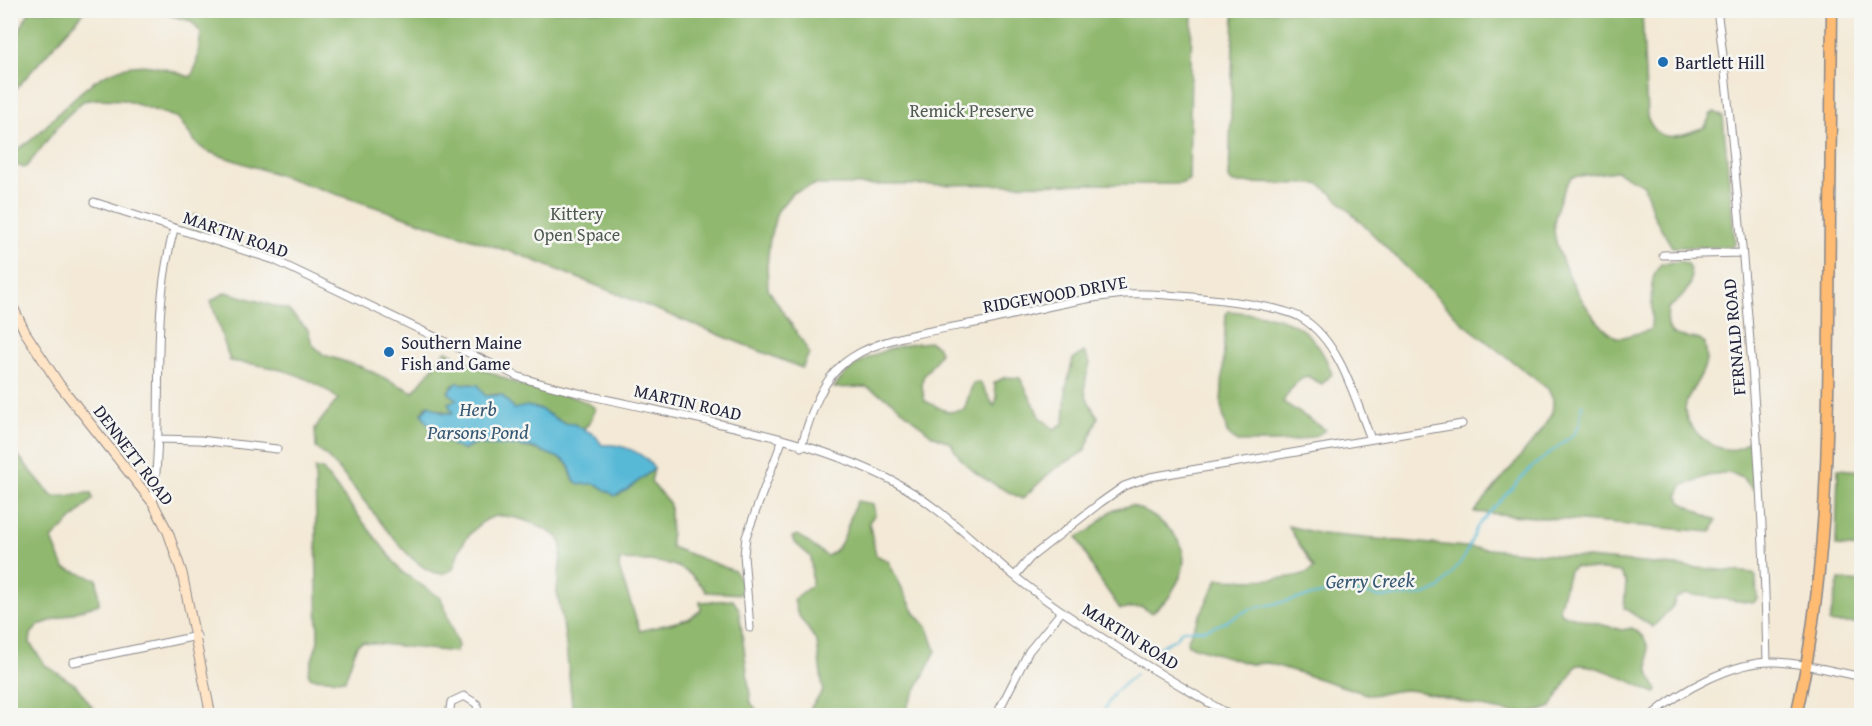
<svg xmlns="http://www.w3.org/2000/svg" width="1872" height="726" viewBox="0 0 1872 726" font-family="'Gentium Book Plus',serif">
<rect width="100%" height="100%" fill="#f6f6f2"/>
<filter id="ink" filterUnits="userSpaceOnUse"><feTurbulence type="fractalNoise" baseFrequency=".0167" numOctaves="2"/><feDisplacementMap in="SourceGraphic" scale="12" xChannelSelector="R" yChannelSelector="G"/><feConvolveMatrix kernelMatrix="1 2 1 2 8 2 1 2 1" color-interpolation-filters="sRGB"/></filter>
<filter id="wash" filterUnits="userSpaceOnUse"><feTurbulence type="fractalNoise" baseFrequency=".008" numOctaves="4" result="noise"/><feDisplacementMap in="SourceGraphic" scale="24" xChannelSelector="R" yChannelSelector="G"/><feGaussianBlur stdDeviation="1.35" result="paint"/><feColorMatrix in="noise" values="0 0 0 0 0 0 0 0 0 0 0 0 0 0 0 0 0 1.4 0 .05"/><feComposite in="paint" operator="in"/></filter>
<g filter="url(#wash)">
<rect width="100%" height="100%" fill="#f3e9d6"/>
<!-- green -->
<path fill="#b5d880" stroke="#6c7d5e" stroke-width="1.5" d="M 194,215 L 223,224 L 220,236 L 190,227 Z"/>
<!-- forest -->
<path fill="#90b86e" stroke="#596d54" stroke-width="1.5" d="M 30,11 L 85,11 L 14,91 L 11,90 C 10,60 14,36 30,11 Z
M 154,11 L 1192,11 L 1189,180 L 1180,184 L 814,185 L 792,193 L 777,212 L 770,238 L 767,266 L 768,289 L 805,345 L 809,354 L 802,368 L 523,256 L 206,151 L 196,143 L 178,118 L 124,100 L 97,99 L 83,101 L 63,120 L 28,165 L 24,168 L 11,163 L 11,152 C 26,147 35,136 47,125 C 75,96 107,60 151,66 C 165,67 178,74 191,77 L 196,66 L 201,33 L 191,21 Z
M 1234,11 L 1642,11 L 1647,116 C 1659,148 1681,135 1705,127 L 1711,114 L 1715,112 L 1723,117 L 1735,244 L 1732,247 L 1672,247 L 1654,216 L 1644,185 L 1616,171 L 1572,177 C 1563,187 1555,211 1554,225 C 1552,252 1592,330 1619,338 L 1650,330 C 1656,309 1644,282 1661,264 L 1681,261 L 1687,264 C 1698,282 1683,299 1668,308 C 1663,348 1687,331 1704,342 C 1705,348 1708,355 1706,361 C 1700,391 1666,405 1700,436 C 1710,445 1725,453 1739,448 C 1745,446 1745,442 1751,440 L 1754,490 C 1749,486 1746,480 1740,477 C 1723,466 1698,480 1682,486 L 1678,495 L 1681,502 L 1716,521 L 1711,532 L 1474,512 L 1540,433 L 1552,413 L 1553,400 L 1548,389 L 1464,324 L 1328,190 L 1318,184 L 1233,183 L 1229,179 Z
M 226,292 L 288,310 L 308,330 L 312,344 L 324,355 L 362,367 L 413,392 L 446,351 C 471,364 497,376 523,386 C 546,393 576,393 595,408 C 592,418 591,427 579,429 L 532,408 L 514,409 L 499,394 L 484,396 L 470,383 L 453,385 L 448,392 L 457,400 L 448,403 L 453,414 L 426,406 L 422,413 C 431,430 445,443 463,450 C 478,434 550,449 565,462 C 572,467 569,477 576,482 C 582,485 588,481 594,483 C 604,486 608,493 619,495 L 654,469 L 651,482 L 670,504 L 671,547 L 735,571 L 741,582 L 742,594 L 706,592 C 683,558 658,562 620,560 L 619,568 L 640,631 L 688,619 L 701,610 L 700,602 L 733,600 L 739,609 L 751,703 L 761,715 L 573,715 L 565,636 L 557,591 L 562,546 L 558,537 C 542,527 522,517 503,516 C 484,514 466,536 459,551 C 456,557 456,564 453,569 C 449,573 441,574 436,573 C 400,564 353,474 316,448 L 315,428 L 338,399 C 305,371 270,366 230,361 L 211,301 Z
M 1229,311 C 1282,316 1313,320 1332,374 L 1322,384 L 1307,376 C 1295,381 1289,391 1283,402 L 1326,430 C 1303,446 1264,441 1237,442 L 1227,433 L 1221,405 L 1226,314 Z
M 930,342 L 937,346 L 940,352 C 930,376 916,368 925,401 L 948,412 L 964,410 L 973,383 L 980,382 L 994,406 L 997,398 L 994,383 L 1005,377 L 1020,378 L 1041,418 L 1054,429 L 1064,423 L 1066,388 L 1073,359 L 1084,352 L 1090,363 C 1082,389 1082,394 1098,417 L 1085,451 L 1053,470 L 1022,499 C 996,485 963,472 951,443 L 932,435 L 889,399 L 867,387 L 834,388 C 854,357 893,344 930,342 Z
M 10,446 L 52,496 C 66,498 78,492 91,493 L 93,499 L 52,539 L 64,568 L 97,579 L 99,604 L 39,625 L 31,634 L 30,643 L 45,665 L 76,685 L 98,715 L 11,715 Z
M 315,469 L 322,469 L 402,572 L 441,598 L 458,646 L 455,652 L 362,642 L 357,645 L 345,680 L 311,678 L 308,673 L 318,641 Z
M 1838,469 L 1861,471 L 1861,548 L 1836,546 Z
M 857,501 L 873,504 L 875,514 L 869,522 L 876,555 L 888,561 L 915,613 L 928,628 L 936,651 L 903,715 L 794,715 L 808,711 L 823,691 L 817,642 L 797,613 L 794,599 L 812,585 L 811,557 L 794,542 L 792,537 L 798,535 L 827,556 C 848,546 846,521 857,501 Z
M 1131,505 C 1164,519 1200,546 1176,585 C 1173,589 1170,597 1166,601 C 1161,604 1157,608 1152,613 L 1142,607 L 1120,609 L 1096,574 L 1077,537 L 1089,531 L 1111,511 Z
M 1288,526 L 1322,534 L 1753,573 L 1756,577 L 1757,599 L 1753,603 L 1686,594 L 1676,598 L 1673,606 L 1653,627 L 1624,608 L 1626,582 L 1620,572 L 1574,567 L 1569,571 L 1559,609 L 1562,614 L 1622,630 L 1632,628 C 1653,641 1647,652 1649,672 C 1650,678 1655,685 1657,691 L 1655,693 C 1639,686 1591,660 1576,666 L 1551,707 C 1516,726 1446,692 1406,690 C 1393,690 1382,695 1370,695 L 1268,663 L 1250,664 L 1188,645 L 1187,641 L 1218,579 C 1238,580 1301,582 1314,568 Z
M 1839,580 L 1861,582 L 1861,623 L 1829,623 Z"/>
<!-- water -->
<path fill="#58b9d7" stroke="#3d6e89" stroke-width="1.5" d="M 457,383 L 478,385 L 485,396 L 502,395 L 514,409 L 527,406 L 540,409 L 563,423 L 574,424 L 595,435 L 602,445 C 620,443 645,452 654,469 L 627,490 L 615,496 L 596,484 L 579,484 L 574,480 L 569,466 L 564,460 L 531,447 L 473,444 L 463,450 C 447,444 428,430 422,413 L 429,405 L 443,413 L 453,413 L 448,403 L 457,400 L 448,392 Z"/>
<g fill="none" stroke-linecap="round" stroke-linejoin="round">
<!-- stream -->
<path stroke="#58b9d7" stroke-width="2" d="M 1148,653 L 1175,639 L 1182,630 L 1204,630 L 1221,624 L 1250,609 L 1330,592 L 1365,593 L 1378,597 L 1413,596 L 1426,595 L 1440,588 L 1464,558 L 1477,527 L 1488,514 L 1531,468 L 1574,434 L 1580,424 L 1582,404
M 1100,716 L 1115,692 L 1136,674"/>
</g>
</g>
<g filter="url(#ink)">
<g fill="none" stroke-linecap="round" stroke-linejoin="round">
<!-- street casing -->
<g stroke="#8a8688" stroke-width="9">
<path id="street" d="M 1717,10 C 1728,85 1734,161 1741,236 C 1754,378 1764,520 1767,662
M 94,202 L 274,260 L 519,377 C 640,414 778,423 891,480 C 944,507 984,554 1031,589 C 1094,636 1163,675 1231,716
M 1663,255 L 1742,253
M 157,439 L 200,440 L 277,449
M 801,447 C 811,414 821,377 851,358 C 887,334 948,329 991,320 C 1034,310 1080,298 1125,294 C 1157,292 1278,302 1303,319 C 1341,343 1355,400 1371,439
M 153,503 C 165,412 149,319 174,229
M 1015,576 L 1030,558 L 1100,503 L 1124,486 L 1150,477 L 1462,424
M 750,628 L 744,555 L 746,537 L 782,441
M 73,662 L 197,636
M 449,716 L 451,702 L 464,696 L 477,704 L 478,716
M 996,716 L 1029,651 L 1062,611
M 1651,716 C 1681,690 1734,661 1774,662 C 1804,663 1833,671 1862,677"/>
</g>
<!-- secondary casing -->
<g stroke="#8a8688" stroke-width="11">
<path id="secondary" d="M 10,301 L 25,332 L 59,384 L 153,503 L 168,532 L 182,573 L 211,716"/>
</g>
<!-- primary casing -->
<g stroke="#8a8688" stroke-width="13">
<path id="primary" d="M 1796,716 C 1826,584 1828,453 1829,319 C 1830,216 1831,113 1832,10"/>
</g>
<!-- street -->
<use href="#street" stroke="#fff" stroke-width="7"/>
<!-- secondary -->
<use href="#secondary" stroke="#ffe4c6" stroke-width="9"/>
<!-- primary -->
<use href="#primary" stroke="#febb71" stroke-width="10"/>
</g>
</g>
<!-- markers -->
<g fill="#1f6fb2" stroke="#f6f6f2" stroke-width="2">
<circle cx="1663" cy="62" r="6"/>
<circle cx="389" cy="352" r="6"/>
</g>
<g text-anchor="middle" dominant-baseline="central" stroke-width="5" stroke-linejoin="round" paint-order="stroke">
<!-- poi labels -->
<g font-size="18" fill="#22223b" stroke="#f6f6f2" text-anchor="start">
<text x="1675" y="62">Bartlett Hill</text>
<text x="401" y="342">Southern Maine<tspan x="401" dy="21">Fish and Game</tspan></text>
</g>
<!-- park labels -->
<g font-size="18" fill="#4e5950" stroke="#f6f6f2">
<text x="972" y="110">Remick Preserve</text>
<text x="577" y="213">Kittery<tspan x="577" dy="21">Open Space</tspan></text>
</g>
<!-- street labels -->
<g font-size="18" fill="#22223b" stroke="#f6f6f2">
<text transform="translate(236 234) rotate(19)">MARTIN ROAD</text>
<text transform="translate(1055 294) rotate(-10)">RIDGEWOOD DRIVE</text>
<text transform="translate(1734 337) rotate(-95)">FERNALD ROAD</text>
<text transform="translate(688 402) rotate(13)">MARTIN ROAD</text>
<text transform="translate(134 455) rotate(53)">DENNETT ROAD</text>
<text transform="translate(1131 636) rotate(32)">MARTIN ROAD</text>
</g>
<!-- water labels -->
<g font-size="20" font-style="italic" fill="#355772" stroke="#f6f6f2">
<text x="478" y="408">Herb<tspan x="478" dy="23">Parsons Pond</tspan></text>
<text transform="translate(1370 580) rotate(-1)">Gerry Creek</text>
</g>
</g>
<!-- margin -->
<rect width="1872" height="726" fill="none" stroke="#f6f6f2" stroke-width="36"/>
</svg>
